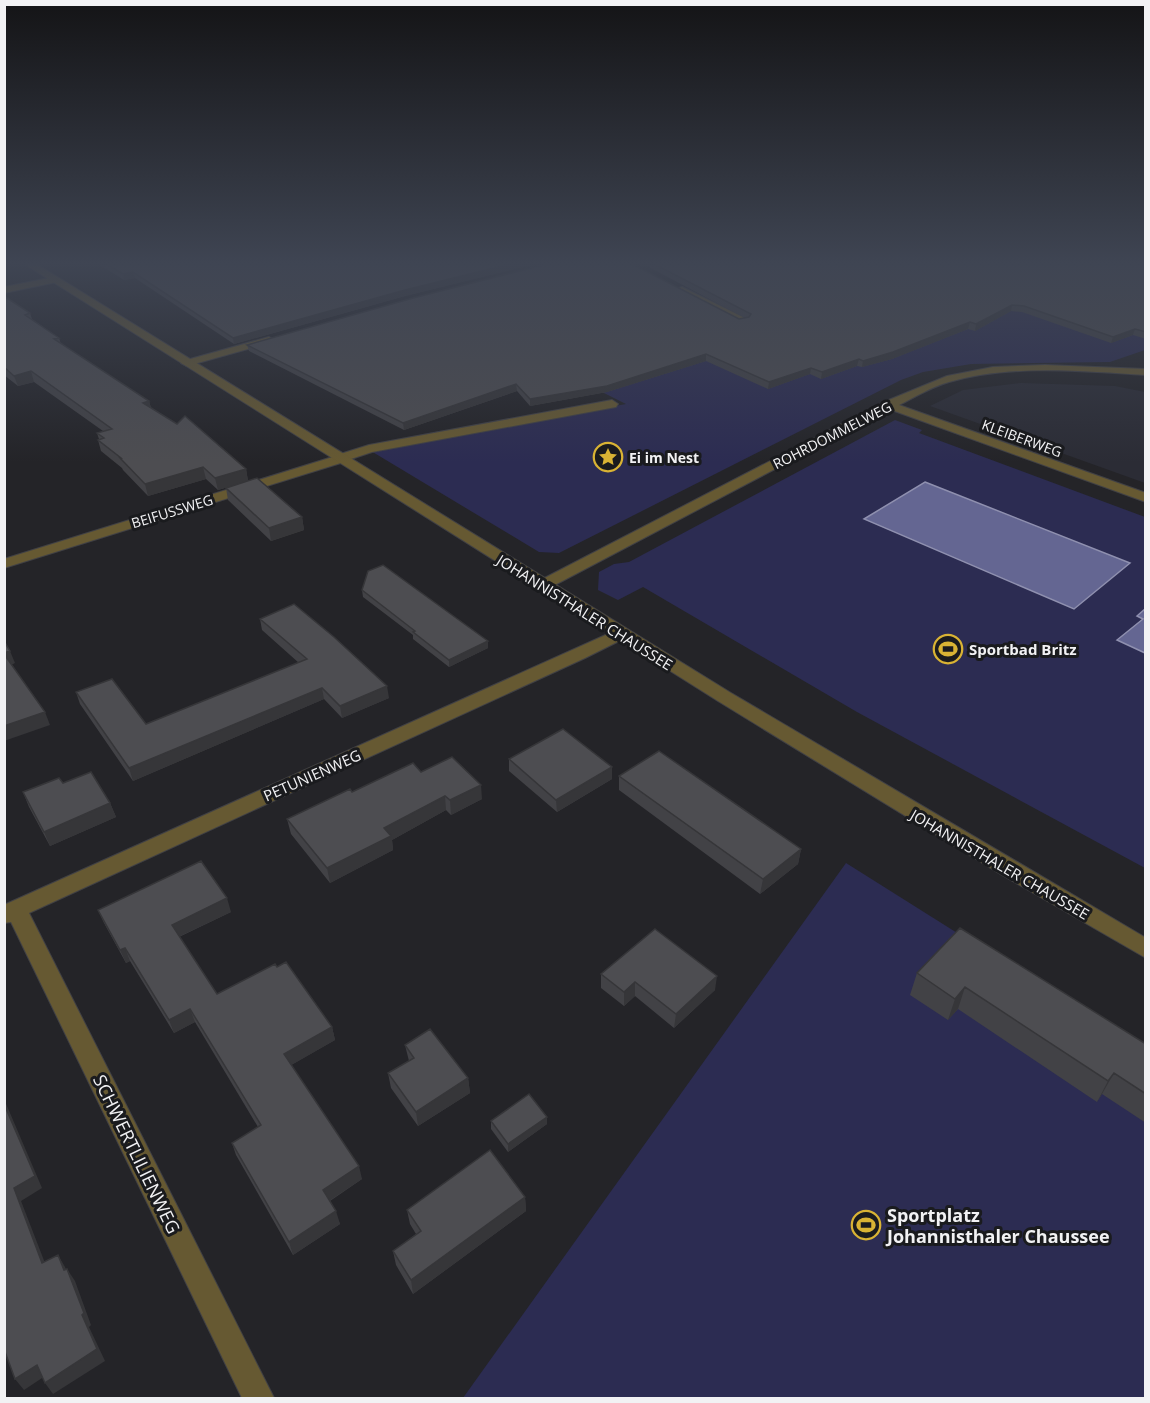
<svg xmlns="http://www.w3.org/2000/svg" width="1150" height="1403" viewBox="0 0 1150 1403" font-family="'Open Sans',sans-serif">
<rect width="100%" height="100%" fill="#242428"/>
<!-- built -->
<path fill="#2b2c35" d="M 1021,383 L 1115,386 L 1145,392 L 1145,483 L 930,406 L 963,390 Z"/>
<!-- green -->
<path fill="#2c2c52" d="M 1145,265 L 1145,350 L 1110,362 L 971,364 L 923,372 L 901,380 L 559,553 L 539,552 L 371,451 L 626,404 L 586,384 Z
M 895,420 L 922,430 L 919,433 L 1145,517 L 1145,868 L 857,712 L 643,587 L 618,600 L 598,590 L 599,572 L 614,564 L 629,562 Z
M 846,863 L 1145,1051 L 1145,1398 L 463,1398 Z"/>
<!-- water -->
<path fill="#646692" stroke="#8f90af" stroke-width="1.5" d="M 925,482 L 1130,563 L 1074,609 L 864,519 Z
M 1145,609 L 1145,653 L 1117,640 L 1143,619 L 1137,616 Z"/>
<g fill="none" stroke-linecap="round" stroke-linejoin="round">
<!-- service casing -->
<g stroke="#414145" stroke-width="2">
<path id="service" d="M 682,287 L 747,319 L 748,321 L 739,323 L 679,292 L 679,288 Z
M 612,400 L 618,404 L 616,407 L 372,452 L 339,463 L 332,459 L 334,456 L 369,445 Z"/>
</g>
<!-- minor casing -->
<g stroke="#414145" stroke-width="2">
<path id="minor" d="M 54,277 L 59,280 L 57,282 L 4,293 L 4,287 Z
M 269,337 L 274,340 L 273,342 L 187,366 L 181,363 L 183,361 Z
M 1045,365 L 1146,369 L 1146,375 C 1082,371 1011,364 949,382 C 931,387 915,397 899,405 L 1146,493 L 1146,502 L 889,409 L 549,588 L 543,590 L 535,585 L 537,582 L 884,402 L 947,376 L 993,367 Z
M 339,455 L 346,459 L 344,462 L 4,568 L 4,559 Z
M 619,629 L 625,630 L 627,634 L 625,638 L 585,658 L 29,913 L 274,1398 L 242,1398 L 11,922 L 4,923 L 4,905 Z"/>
</g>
<!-- tertiary casing -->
<g stroke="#414145" stroke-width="2">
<path id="tertiary" d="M 26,265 L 38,265 L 731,693 L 1146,938 L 1146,958 L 997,872 L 718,701 Z"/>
</g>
<!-- service -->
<use href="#service" fill="#665932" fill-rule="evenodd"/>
<!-- minor -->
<use href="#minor" fill="#665932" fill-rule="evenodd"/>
<!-- tertiary -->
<use href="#tertiary" fill="#665932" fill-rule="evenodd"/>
</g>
<!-- wall -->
<path fill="#424246" d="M 100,265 L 530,265 L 405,296 L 234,344 L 135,278 L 124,280 Z
M 645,265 L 1146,265 L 1146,339 L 1133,335 L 1111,343 L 1022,312 L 1011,311 L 975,331 L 968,329 L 892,359 L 862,367 L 857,366 L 821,379 L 810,374 L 768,389 L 706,361 L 607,392 L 530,406 L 517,391 L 404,430 L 249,351 L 247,345 L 745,318 Z
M 4,296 L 30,313 L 32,319 L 59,338 L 61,344 L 149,401 L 151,408 L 246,469 L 248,481 L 218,490 L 206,479 L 148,496 L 123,470 L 122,468 L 101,451 L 98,440 L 99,439 L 97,433 L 103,431 L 34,382 L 18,386 L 4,375 Z
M 226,488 L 302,517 L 304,530 L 271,541 L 228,500 Z
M 362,590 L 488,641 L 488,648 L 449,667 L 413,639 L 413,635 L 363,597 Z
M 260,619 L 389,698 L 342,718 L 324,699 L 133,781 L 80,704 L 76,692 L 146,724 L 299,663 L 262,630 Z
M 509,759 L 612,779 L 557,812 L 509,771 Z
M 421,772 L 482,799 L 451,815 L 446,810 L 392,840 L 393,850 L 330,883 L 291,834 L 287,819 L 352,792 Z
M 619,776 L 801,849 L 798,864 L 760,894 L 619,790 Z
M 63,783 L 110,803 L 116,817 L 50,846 L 29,807 L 23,792 Z
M 98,910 L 231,912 L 179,937 L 217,994 L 277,967 L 332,1027 L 335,1040 L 291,1065 L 362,1179 L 330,1201 L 340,1224 L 293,1255 L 236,1155 L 232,1143 L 258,1127 L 195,1022 L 174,1033 L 130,961 L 126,963 L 104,923 Z
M 960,928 L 1146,1044 L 1146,1123 L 1102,1094 L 1097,1102 L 958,1009 L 948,1020 L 910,995 L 917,973 Z
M 601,974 L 715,990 L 674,1028 L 635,996 L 624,1006 L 601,988 Z
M 405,1045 L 468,1078 L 470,1093 L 418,1126 L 391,1088 L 388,1073 L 409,1061 Z
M 491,1121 L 547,1124 L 508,1152 L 491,1129 Z
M 525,1197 L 526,1211 L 413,1294 L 396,1265 L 393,1251 L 416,1234 L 410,1224 L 407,1210 Z"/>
<!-- shaded-wall -->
<path fill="#363639" d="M 506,265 L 530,265 L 405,296 L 234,344 L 233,338 L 405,290 Z
M 133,272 L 135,278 L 124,280 L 123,274 Z
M 1012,305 L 1011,311 L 975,331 L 976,324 Z
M 970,322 L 968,329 L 892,359 L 862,367 L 863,361 Z
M 1135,329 L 1133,335 L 1111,343 L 1113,337 Z
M 706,354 L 706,361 L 607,392 L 530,406 L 530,399 Z
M 859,359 L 857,366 L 821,379 L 822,372 Z
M 811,368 L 810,374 L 768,389 L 769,382 Z
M 31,371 L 34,382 L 18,386 L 14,376 Z
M 516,384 L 517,391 L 404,430 L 403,423 Z
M 149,401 L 152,412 L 143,403 Z
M 203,467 L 206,479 L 148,496 L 145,484 Z
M 246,469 L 248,481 L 218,490 L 215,478 Z
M 302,517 L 304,530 L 271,541 L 269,528 Z
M 488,641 L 488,648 L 449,667 L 449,660 Z
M 10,651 L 15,663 L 9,666 L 4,653 Z
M 387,686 L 389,698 L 342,718 L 340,706 Z
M 322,688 L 324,699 L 133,781 L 129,768 Z
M 45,712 L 50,725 L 4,741 L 4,726 Z
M 612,767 L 612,779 L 557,812 L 556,800 Z
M 481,785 L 482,799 L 451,815 L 450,800 Z
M 445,796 L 446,810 L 392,840 L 393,850 L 330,883 L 327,868 L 384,828 Z
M 110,803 L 116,817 L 50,846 L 44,832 Z
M 801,849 L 798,864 L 760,894 L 763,879 Z
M 227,898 L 231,912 L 176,938 L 172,925 Z
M 125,948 L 130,961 L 126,963 L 120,950 Z
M 717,976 L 715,990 L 674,1028 L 676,1014 Z
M 635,982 L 635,996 L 624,1006 L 624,992 Z
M 965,987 L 958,1009 L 948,1020 L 955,999 Z
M 190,1009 L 195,1022 L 174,1033 L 169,1020 Z
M 332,1027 L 335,1040 L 288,1067 L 284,1054 Z
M 1114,1073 L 1102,1094 L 1097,1102 L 1108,1081 Z
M 468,1078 L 470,1093 L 418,1126 L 416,1112 Z
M 4,1099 L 42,1188 L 21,1201 L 50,1276 L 42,1263 L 14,1188 Z
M 547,1117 L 547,1124 L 508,1152 L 508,1144 Z
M 359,1166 L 362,1179 L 326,1203 L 323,1190 Z
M 525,1197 L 526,1211 L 413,1294 L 411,1280 Z
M 336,1211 L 340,1224 L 293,1255 L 289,1242 Z
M 58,1255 L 65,1267 L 71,1282 L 64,1270 Z
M 67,1269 L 75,1281 L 91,1325 L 89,1327 L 105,1361 L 53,1394 L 45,1383 L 82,1315 Z
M 37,1365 L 45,1376 L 24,1390 L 15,1379 Z"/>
<!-- building -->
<path fill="#4d4d51" stroke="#363639" stroke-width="1.5" d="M 108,265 L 506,265 L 405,290 L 233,338 L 133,272 L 123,274 Z
M 543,265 L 634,265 L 739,319 L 749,317 L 751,314 L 656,265 L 1146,265 L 1146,332 L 1135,329 L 1113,337 L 1024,306 L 1012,305 L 976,324 L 970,322 L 893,352 L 863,361 L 859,359 L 822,372 L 811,368 L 769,382 L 706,354 L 607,386 L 530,399 L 516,384 L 403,423 L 247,345 L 413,298 Z
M 4,296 L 30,313 L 25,315 L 59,338 L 54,339 L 149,401 L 143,403 L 177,424 L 185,416 L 246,469 L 215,478 L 203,467 L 145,484 L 120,458 L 121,458 L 98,440 L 104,438 L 97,433 L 112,429 L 31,371 L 14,376 L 4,367 Z
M 257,478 L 302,517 L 269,528 L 226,488 Z
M 383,565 L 488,641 L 449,660 L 413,632 L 415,631 L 362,590 L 368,571 Z
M 294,604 L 334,637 L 387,686 L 340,706 L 322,688 L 129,768 L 76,692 L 112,679 L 146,724 L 307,659 L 260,619 Z
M 4,641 L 10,651 L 4,653 Z
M 4,654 L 45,712 L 4,726 Z
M 563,729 L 612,767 L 556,800 L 509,759 Z
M 659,751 L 801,849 L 763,879 L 619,776 Z
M 452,757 L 481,785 L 450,800 L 445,796 L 384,828 L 391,836 L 327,868 L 287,819 L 350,789 L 352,792 L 413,763 L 421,772 Z
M 91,772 L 110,803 L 44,832 L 23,792 L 59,778 L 63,783 Z
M 201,861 L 227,898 L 172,925 L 217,994 L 275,964 L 277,967 L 286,962 L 332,1027 L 284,1054 L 359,1166 L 323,1190 L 336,1211 L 289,1242 L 232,1143 L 261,1125 L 190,1009 L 169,1020 L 125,948 L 120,950 L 98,910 Z
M 960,928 L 1146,1044 L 1146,1094 L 1114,1073 L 1108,1081 L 965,987 L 955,999 L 917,973 Z
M 655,929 L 717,976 L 676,1014 L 635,982 L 624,992 L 601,974 Z
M 430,1029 L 468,1078 L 416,1112 L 388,1073 L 414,1058 L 405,1045 Z
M 529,1094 L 547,1117 L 508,1144 L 491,1121 Z
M 4,1104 L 35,1176 L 14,1188 L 42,1263 L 58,1255 L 64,1270 L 67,1269 L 84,1313 L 82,1315 L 97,1349 L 45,1383 L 37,1365 L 15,1379 L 4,1349 Z
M 490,1150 L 525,1197 L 411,1280 L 393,1251 L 421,1231 L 407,1210 Z"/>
<!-- sky -->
<linearGradient id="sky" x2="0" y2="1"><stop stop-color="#141416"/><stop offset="0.57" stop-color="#3f4553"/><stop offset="1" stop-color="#3f4553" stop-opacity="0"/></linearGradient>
<rect width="1150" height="462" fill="url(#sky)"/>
<!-- icons -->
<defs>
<g id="sight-ring" transform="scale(1.5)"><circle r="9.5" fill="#1a1b1e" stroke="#d9b334" stroke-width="1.5"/><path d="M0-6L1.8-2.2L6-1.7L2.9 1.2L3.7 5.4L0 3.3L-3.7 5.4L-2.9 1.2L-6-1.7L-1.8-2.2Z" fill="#d9b334"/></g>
<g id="stadium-ring" transform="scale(1.5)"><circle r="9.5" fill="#1a1b1e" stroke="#d9b334" stroke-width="1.5"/><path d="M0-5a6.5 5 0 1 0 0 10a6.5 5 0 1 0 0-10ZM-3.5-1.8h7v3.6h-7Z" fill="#d9b334"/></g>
</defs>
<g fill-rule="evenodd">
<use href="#sight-ring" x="608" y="457"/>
<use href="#stadium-ring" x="948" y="649"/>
<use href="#stadium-ring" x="866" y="1225"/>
</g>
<g text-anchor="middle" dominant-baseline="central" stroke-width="6" stroke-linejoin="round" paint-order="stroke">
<!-- far-street labels -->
<g font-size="14" fill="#f2f2f4" stroke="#1a1b1e">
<text transform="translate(832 435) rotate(-27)">ROHRDOMMELWEG</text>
<text transform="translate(1022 438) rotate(20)">KLEIBERWEG</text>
<text transform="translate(172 511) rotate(-17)">BEIFUSSWEG</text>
</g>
<!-- far-poi labels -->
<g font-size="14" font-weight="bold" fill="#f2f2f4" stroke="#1a1b1e" text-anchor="start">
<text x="629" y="457">Ei im Nest</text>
</g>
<!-- street labels -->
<g font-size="15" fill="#f2f2f4" stroke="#1a1b1e">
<text transform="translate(585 612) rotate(32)">JOHANNISTHALER CHAUSSEE</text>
<text transform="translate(312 775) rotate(-24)">PETUNIENWEG</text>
<text transform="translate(1000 864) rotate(30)">JOHANNISTHALER CHAUSSEE</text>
</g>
<!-- poi labels -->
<g font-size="15" font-weight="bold" fill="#f2f2f4" stroke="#1a1b1e" text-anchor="start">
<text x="969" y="649">Sportbad Britz</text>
</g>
<!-- near-street labels -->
<g font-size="18" fill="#f2f2f4" stroke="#1a1b1e">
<text transform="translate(137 1154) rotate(64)">SCHWERTLILIENWEG</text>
</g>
<!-- near-poi labels -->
<g font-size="18" font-weight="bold" fill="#f2f2f4" stroke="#1a1b1e" text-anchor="start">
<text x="887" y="1215">Sportplatz<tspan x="887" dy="21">Johannisthaler Chaussee</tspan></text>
</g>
</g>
<!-- border -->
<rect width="1150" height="1403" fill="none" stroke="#f2f2f4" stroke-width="12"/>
</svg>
